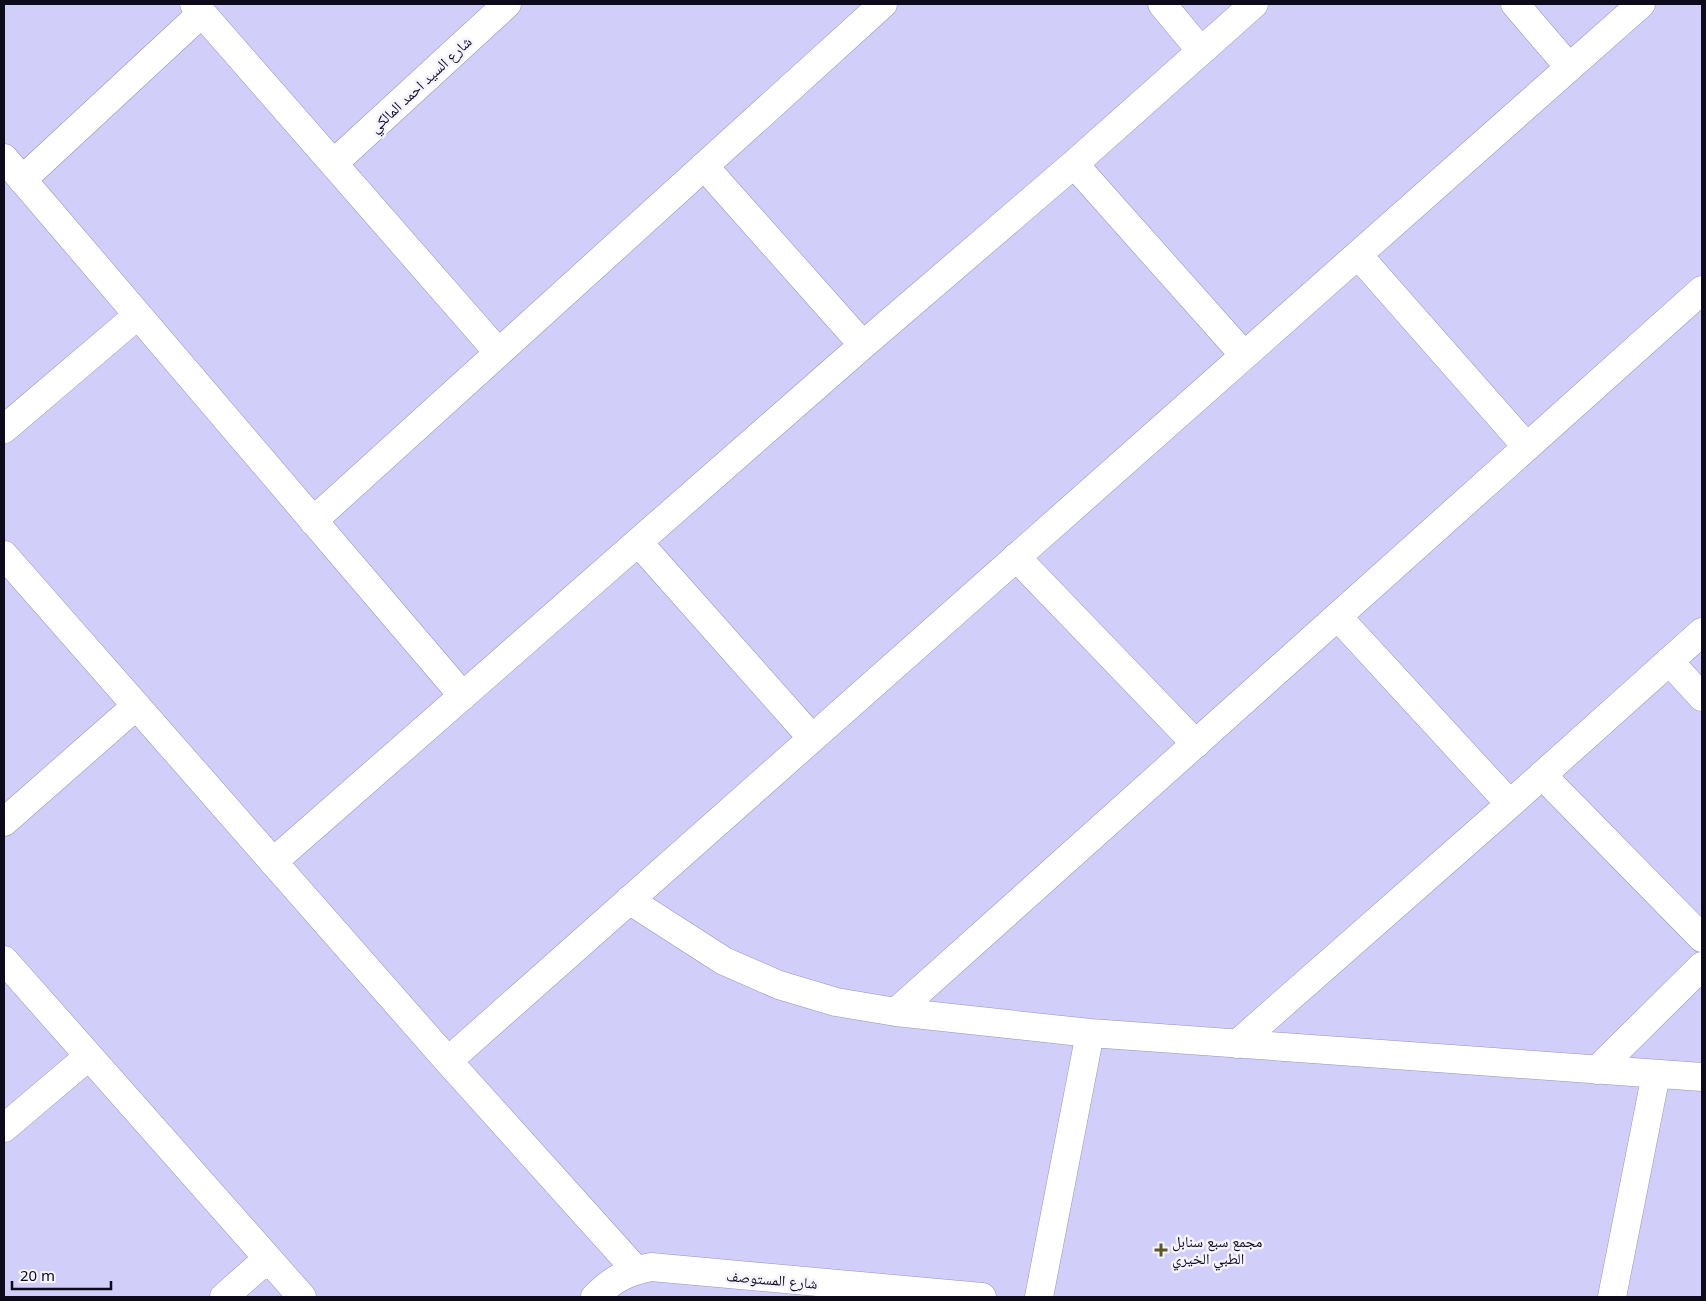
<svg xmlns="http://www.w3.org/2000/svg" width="1706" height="1301" viewBox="0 0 1706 1301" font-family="'Noto Sans','Noto Naskh Arabic',sans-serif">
<rect width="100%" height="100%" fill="#d1cef9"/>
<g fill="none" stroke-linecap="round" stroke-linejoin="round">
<!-- minor casing -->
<g stroke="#9691c4" stroke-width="29">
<path id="minor" d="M 194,4 L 498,352
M 1162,4 L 1201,51
M 1515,4 L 1569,67
M 4,158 L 463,696
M 334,163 L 507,4
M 1074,164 L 1244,355
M 704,166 L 863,345
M 22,180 L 202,13
M 1358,255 L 1527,447
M 4,429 L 138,315
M 313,521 L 883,4
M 638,542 L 812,738
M 4,555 L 448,1061 L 636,1270
M 1016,557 L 1196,744
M 1338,617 L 1510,804
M 1669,661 L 1702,697
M 1542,775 L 1702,938
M 4,822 L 136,706
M 273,862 L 863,345 L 1074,164 L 1254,4
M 629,900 L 724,961 L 779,985 L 836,1002 L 896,1012 L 1090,1033 L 1702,1077
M 4,960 L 302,1297
M 896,1012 L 1702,290
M 1237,1044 L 1510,804 L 1702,632
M 448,1061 L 1641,4
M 1597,1070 L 1702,966
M 4,1128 L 89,1056
M 224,1297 L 267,1259
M 595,1297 C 613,1279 626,1272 651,1267 L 982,1297
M 1039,1297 L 1090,1033
M 1612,1297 L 1656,1074"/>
</g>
<!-- minor -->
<use href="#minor" stroke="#fff" stroke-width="28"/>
</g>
<!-- markers -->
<path fill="#5a5926" stroke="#f4f3fe" stroke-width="2" d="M1158.5 1242.5h5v5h5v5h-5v5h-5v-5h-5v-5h5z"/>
<g text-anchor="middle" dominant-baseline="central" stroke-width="5" stroke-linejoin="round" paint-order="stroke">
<!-- street labels -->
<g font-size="15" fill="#0d0a1c" stroke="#f4f3fe">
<text transform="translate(420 84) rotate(-43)">شارع السيد احمد المالكي</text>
<text transform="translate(772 1279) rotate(5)">شارع المستوصف</text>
</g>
<!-- poi labels -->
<g font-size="15" fill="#0d0a1c" stroke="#f4f3fe" text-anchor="start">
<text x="1172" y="1241">مجمع سبع سنابل<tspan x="1172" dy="17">الطبي الخيري</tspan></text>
</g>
</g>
<!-- border -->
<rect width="1706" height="1301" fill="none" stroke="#0d0a1c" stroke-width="10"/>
<!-- scale -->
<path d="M12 1281v8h99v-8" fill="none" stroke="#0d0a1c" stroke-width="2.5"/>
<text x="20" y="1281" font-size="15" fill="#0d0a1c" stroke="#f4f3fe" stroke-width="4" paint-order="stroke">20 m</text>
</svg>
